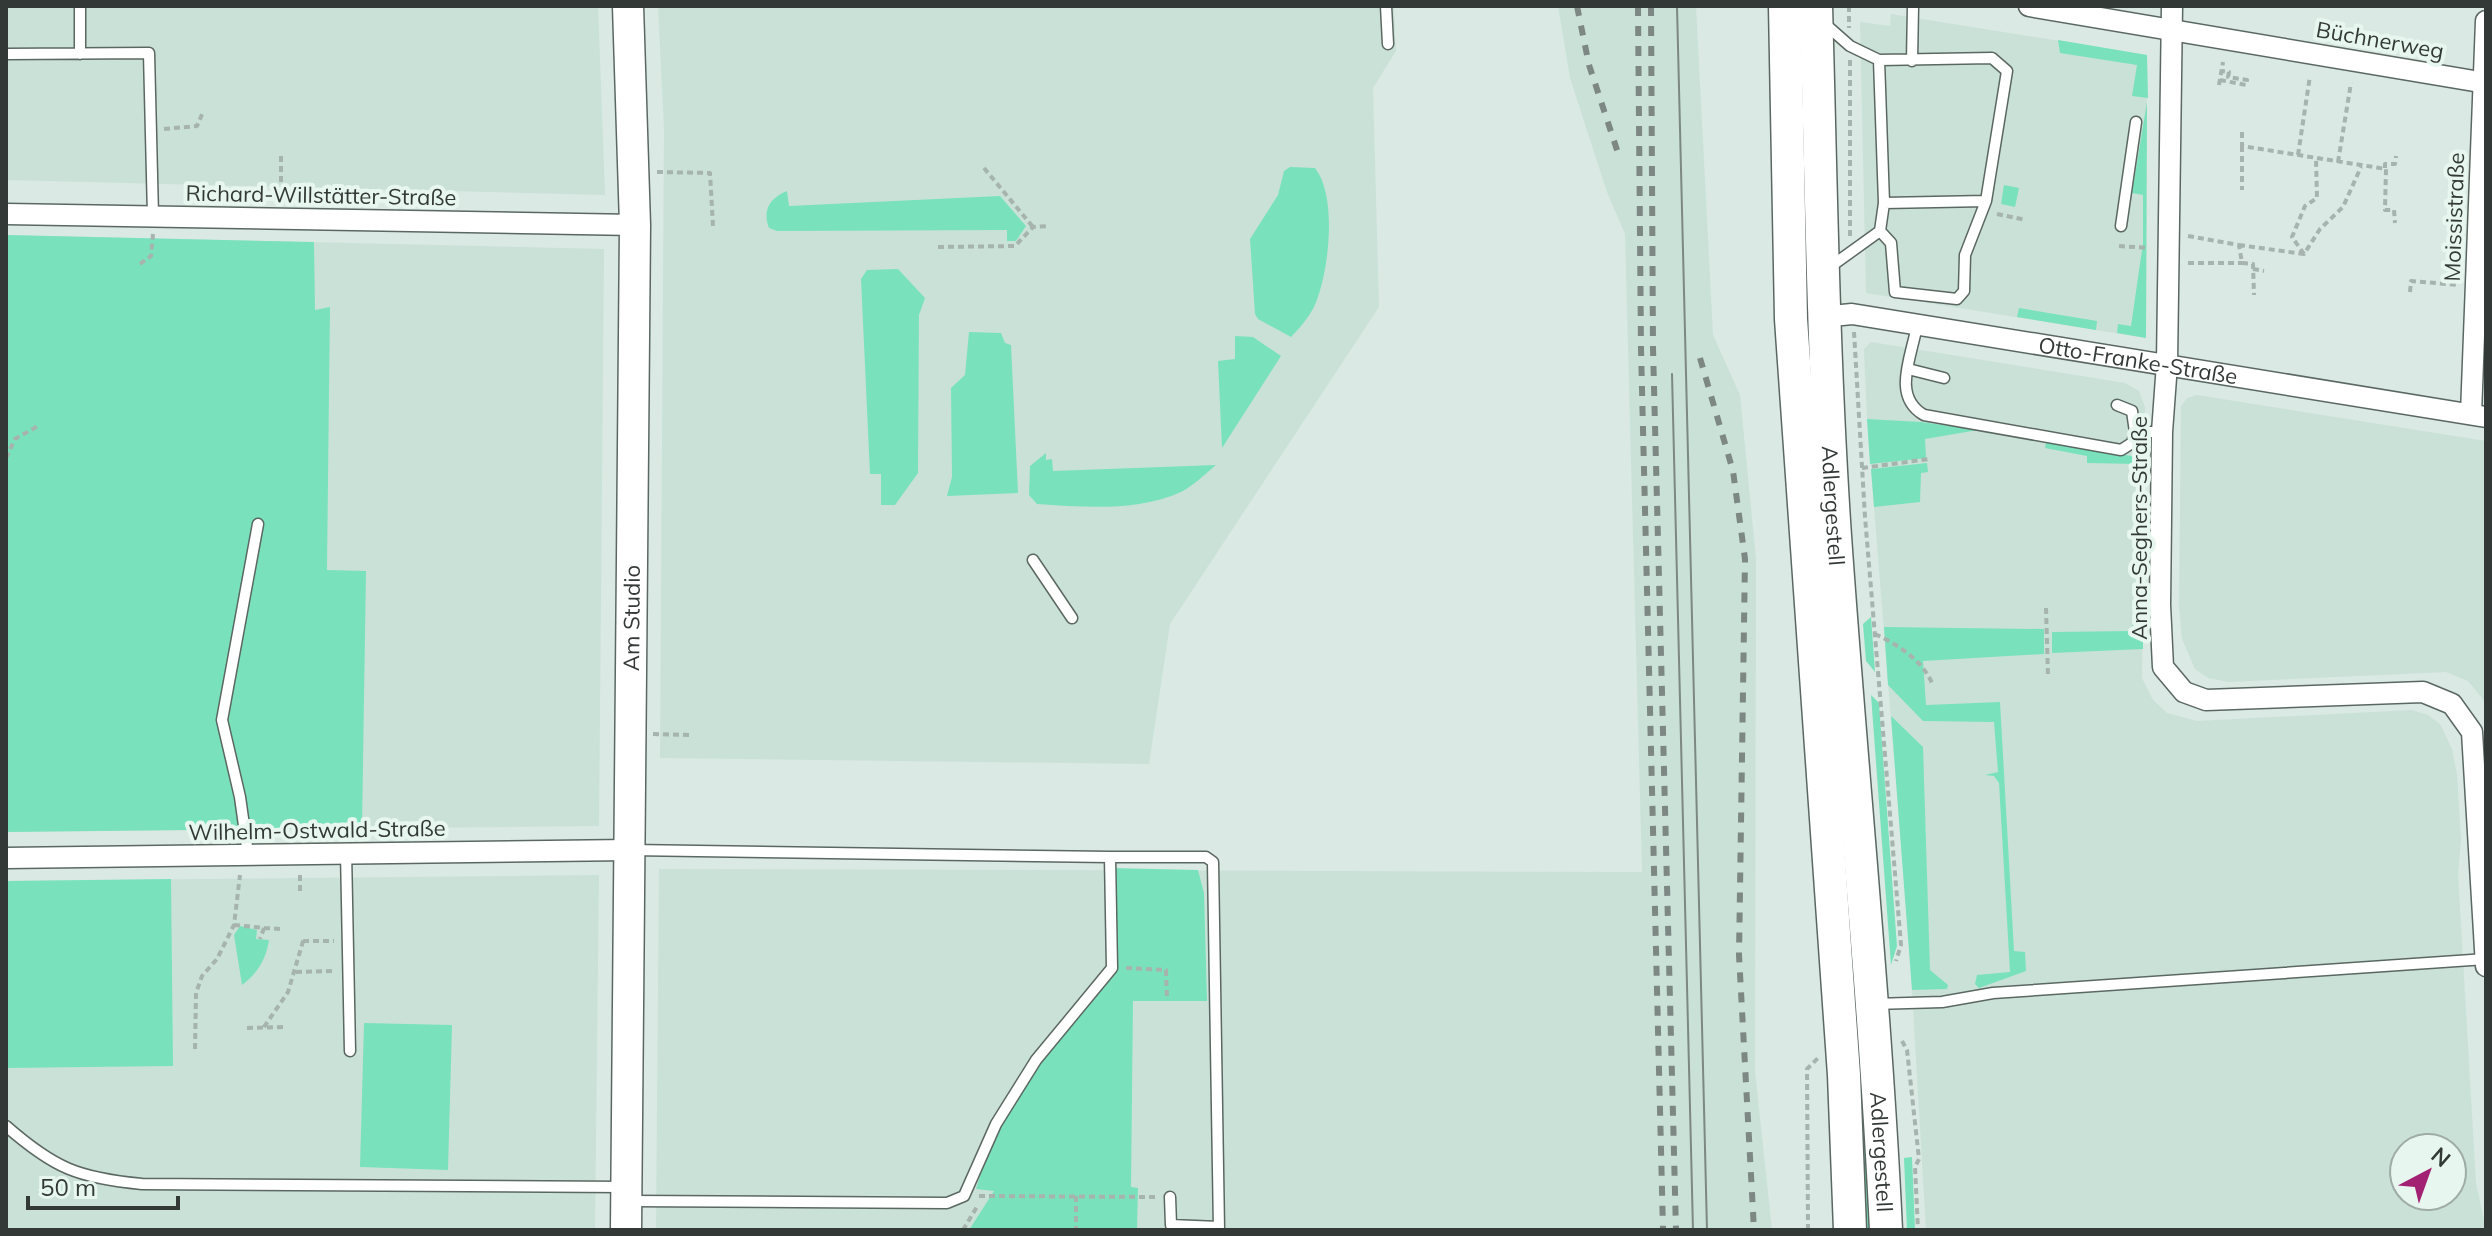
<svg xmlns="http://www.w3.org/2000/svg" width="2492" height="1236" viewBox="0 0 2492 1236" font-family="Mulish,sans-serif">
<rect width="100%" height="100%" fill="#dae9e3"/>
<!-- built -->
<path fill="#cae1d7" fill-rule="evenodd" d="M 6,6 L 598,6 L 605,195 L 6,180 Z
M 658,6 L 1394,6 L 1396,51 L 1373,88 L 1379,307 L 1170,624 L 1149,764 L 660,758 L 664,128 Z
M 1558,6 L 1696,6 L 1713,335 L 1740,395 L 1756,559 L 1755,1071 L 1772,1230 L 656,1230 L 659,869 L 1642,872 L 1625,234 L 1607,192 L 1570,78 Z
M 1891,14 L 2147,55 L 2146,338 L 1866,293 L 1860,22 L 1890,26 Z
M 6,235 L 604,249 L 599,826 L 6,832 Z
M 1871,342 L 2125,383 L 2139,391 L 2145,407 L 2142,678 L 2153,700 L 2167,713 L 2197,721 L 2412,710 L 2428,715 L 2440,724 L 2452,749 L 2457,774 L 2461,840 L 2458,874 L 2476,1183 L 2486,1230 L 1926,1230 L 1910,957 L 1867,419 L 1864,349 ZM 2404,1148 L 2452,1148 L 2452,1196 L 2404,1196 Z
M 2197,395 L 2486,441 L 2486,703 L 2468,681 L 2446,672 L 2229,682 L 2208,678 L 2195,669 L 2182,639 L 2179,606 L 2181,406 L 2187,398 Z
M 599,875 L 595,1230 L 6,1230 L 6,881 Z"/>
<!-- green -->
<path fill="#79e2bc" d="M 2058,40 L 2147,55 L 2148,98 L 2132,96 L 2137,65 L 2060,53 Z
M 2147,102 L 2146,338 L 2117,333 L 2118,324 L 2131,326 L 2143,243 L 2143,195 L 2132,193 Z
M 1290,167 L 1315,168 C 1338,197 1329,274 1314,307 C 1309,317 1299,329 1291,337 L 1258,319 L 1255,314 L 1250,239 L 1278,195 L 1284,171 Z
M 2004,185 L 2019,188 L 2015,207 L 2001,204 Z
M 787,191 L 789,206 L 1000,196 L 1026,226 L 1016,241 L 1007,241 L 1007,230 L 777,231 L 769,228 C 762,210 770,198 787,191 Z
M 6,235 L 314,242 L 315,310 L 330,307 L 327,570 L 366,571 L 362,828 L 6,832 Z
M 898,269 L 925,298 L 919,315 L 918,473 L 895,505 L 881,505 L 881,474 L 870,474 L 861,279 L 867,270 Z
M 2019,308 L 2097,321 L 2096,330 L 2017,317 Z
M 969,332 L 1001,333 L 1005,343 L 1011,345 L 1018,493 L 947,496 L 952,477 L 951,388 L 965,375 Z
M 1235,336 L 1253,337 L 1281,356 L 1222,448 L 1218,361 L 1235,359 Z
M 1867,419 L 1921,422 L 1978,430 L 1925,439 L 1926,458 L 1870,464 Z
M 2046,442 L 2144,458 L 2144,474 L 2136,474 L 2136,464 L 2087,463 L 2087,456 L 2045,448 Z
M 1046,453 L 1046,460 L 1052,459 L 1053,471 L 1216,465 C 1205,474 1193,486 1181,492 C 1137,512 1084,507 1037,504 L 1029,495 L 1030,466 Z
M 1927,463 L 1928,472 L 1921,473 L 1920,502 L 1874,507 L 1871,469 Z
M 1871,617 L 1875,672 L 1866,661 L 1863,624 Z
M 2133,618 L 2143,618 L 2143,649 L 2052,653 L 2052,632 L 2132,631 Z
M 1884,627 L 2044,629 L 2044,654 L 1923,661 L 1926,705 L 2000,702 L 2014,951 L 2025,952 L 2026,971 L 1979,988 L 1975,984 L 1977,975 L 2010,972 L 1999,783 L 1994,776 L 1985,775 L 1998,772 L 1994,722 L 1923,721 L 1888,685 Z
M 1871,695 L 1879,703 L 1897,946 L 1891,965 Z
M 1891,716 L 1923,747 L 1930,970 L 1948,985 L 1947,989 L 1912,990 Z
M 1111,868 L 1198,870 L 1204,893 L 1207,1001 L 1133,1001 L 1131,1187 L 1138,1188 L 1137,1230 L 969,1230 L 994,1191 L 976,1189 L 996,1124 L 1036,1060 L 1112,972 Z
M 171,879 L 173,1066 L 6,1068 L 6,881 Z
M 240,926 L 257,930 L 256,939 L 269,940 C 266,959 258,973 242,985 L 234,935 Z
M 364,1023 L 452,1025 L 448,1170 L 360,1167 Z
M 1859,1094 L 1872,1159 L 1876,1230 L 1867,1230 Z
M 1912,1157 L 1915,1230 L 1907,1230 L 1904,1158 Z"/>
<g fill="none" stroke-linecap="round" stroke-linejoin="round">
<!-- lane casing -->
<g stroke="#5b6862" stroke-width="13">
<path id="lane" d="M 80,6 L 80,54
M 1386,6 L 1388,44
M 1825,24 L 1850,46 L 1879,60 L 1992,58 L 2007,71 L 1986,201 L 1965,255 L 1964,291 L 1957,299 L 1895,292 L 1891,243 L 1880,231
M 6,54 L 149,53 L 153,216
M 1879,60 L 1884,203 L 1986,201
M 1912,61 L 1913,6
M 2121,226 L 2136,122
M 1830,267 L 1880,231 L 1884,203
M 1917,325 C 1912,356 1891,396 1924,415 L 2121,450 L 2132,443 L 2135,432 L 2162,432
M 1908,369 L 1944,378
M 2117,405 L 2132,411 L 2135,432
M 1033,560 L 1072,618
M 346,852 L 350,1051
M 248,854 L 240,797 L 222,720 L 258,524
M 1110,857 L 1206,857 L 1213,862 L 1219,1230
M 1874,1004 L 1942,1002 L 1993,993 L 2486,959
M 6,1126 C 54,1168 78,1178 142,1184 L 624,1187
M 1170,1197 L 1171,1225 L 1219,1227
M 630,1201 L 947,1203 L 964,1196 L 996,1124 L 1036,1060 L 1112,968 L 1110,857 L 631,850"/>
</g>
<!-- street casing -->
<g stroke="#5b6862" stroke-width="23">
<g id="street">
<path d="M 2029,6 L 2486,83"/>
<path d="M 2172,6 L 2167,364 L 2162,432 L 2160,605 L 2163,667 L 2184,692 L 2206,700 L 2423,692 L 2452,704 L 2472,732 L 2486,966"/>
<path d="M 6,214 L 635,225"/>
<path id="s1" d="M 1822,317 L 1852,314 L 2486,417"/>
<path d="M 2471,414 L 2486,21"/>
<path d="M 6,858 L 629,850"/>
</g>
</g>
<!-- secondary casing -->
<g stroke="#5b6862" stroke-width="33">
<g id="secondary">
<path id="s2" d="M 626,1230 L 635,225 L 628,6"/>
</g>
</g>
<!-- primary casing -->
<g stroke="#5b6862" stroke-width="35">
<g id="primary">
<path d="M 1785,6 L 1791,319 L 1844,1075 L 1850,1230"/>
<path id="s3" d="M 1816,6 C 1821,183 1823,359 1835,536 C 1851,767 1875,998 1886,1230"/>
</g>
</g>
<!-- path -->
<path stroke="#a6b3ae" stroke-width="4" stroke-dasharray="6 4" stroke-linecap="butt" d="M 1849,6 L 1849,28
M 1850,60 L 1850,236
M 2220,80 L 2246,85 L 2247,80 L 2228,77 L 2229,72 L 2222,71
M 2219,85 L 2223,62
M 164,129 L 197,126 L 203,112
M 2242,132 L 2242,146 L 2386,169 L 2385,210 L 2394,210 L 2395,223
M 2242,146 L 2242,190
M 2298,155 L 2310,76
M 2338,162 L 2351,83
M 984,168 L 1033,227
M 2385,168 L 2385,164 L 2395,164 L 2396,156
M 657,172 L 710,173 L 713,226
M 281,192 L 281,153
M 1997,214 L 2026,220
M 2188,236 L 2239,245 L 2242,263 L 2253,264 L 2254,295
M 2239,245 L 2304,254 L 2320,229 L 2343,207 L 2361,167
M 2119,246 L 2149,248
M 938,247 L 1015,246 L 1033,227 L 1048,226
M 2304,254 L 2292,237 L 2305,206 L 2317,198 L 2316,158
M 2188,263 L 2242,263
M 140,264 L 151,256 L 153,234
M 2253,269 L 2264,271
M 2410,292 L 2411,281 L 2458,285
M 1854,332 L 1865,517 L 1901,945 L 1896,961
M 6,458 L 15,439 L 38,426
M 1862,468 L 1929,459
M 2046,608 L 2048,676
M 1875,634 C 1897,644 1922,660 1932,683
M 653,734 L 690,735
M 300,875 L 300,891
M 234,925 L 264,928 L 260,939
M 264,928 L 282,929
M 303,941 L 334,941
M 1126,968 L 1166,970 L 1167,1000
M 296,972 L 333,971
M 264,1027 L 288,992 L 304,938
M 247,1028 L 283,1027
M 1902,1041 L 1907,1050 L 1919,1159 L 1915,1167 L 1918,1230
M 195,1049 L 196,993 L 202,976 L 217,959 L 234,925 L 240,875
M 979,1196 L 1158,1197
M 1076,1196 L 1076,1230
M 963,1230 L 978,1205
M 1808,1230 L 1807,1069 L 1818,1058"/>
<!-- lane -->
<use href="#lane" stroke="#fff" stroke-width="10"/>
<!-- street -->
<use href="#street" stroke="#fff" stroke-width="20"/>
<!-- secondary -->
<use href="#secondary" stroke="#fff" stroke-width="30"/>
<!-- primary -->
<use href="#primary" stroke="#fff" stroke-width="32"/>
<!-- tram -->
<path stroke="#7d8783" stroke-width="2" d="M 1677,6 L 1707,1230
M 1672,374 L 1693,1230"/>
<!-- rail -->
<path stroke="#7d8783" stroke-width="6" stroke-dasharray="10 10" stroke-linecap="butt" d="M 1577,6 L 1589,65 L 1618,153
M 1638,6 L 1641,349 L 1663,1230
M 1651,6 L 1653,348 L 1676,1230
M 1700,358 L 1733,471 L 1745,559 L 1739,955 L 1754,1230"/>
</g>
<g text-anchor="middle" dominant-baseline="central" stroke-width="8" stroke-linejoin="round" paint-order="stroke">
<!-- street labels -->
<g font-size="22" fill="#333937" stroke="#e7f7f0">
<text transform="translate(2380 40) rotate(10)">Büchnerweg</text>
<text transform="translate(321 195) rotate(1)">Richard-Willstätter-Straße</text>
<text transform="translate(2454 217) rotate(-88)">Moissistraße</text>
<text stroke="none"><textPath href="#s1" startOffset="320">Otto-Franke-Straße</textPath></text>
<text stroke="none"><textPath href="#s3" startOffset="500">Adlergestell</textPath></text>
<text transform="translate(2139 528) rotate(-90)">Anna-Seghers-Straße</text>
<text stroke="none"><textPath href="#s2" startOffset="612">Am Studio</textPath></text>
<text transform="translate(317 830) rotate(-1)">Wilhelm-Ostwald-Straße</text>
<text stroke="none"><textPath href="#s3" startOffset="1148">Adlergestell</textPath></text>
</g>
</g>
<!-- border -->
<rect width="2492" height="1236" fill="none" stroke="#333937" stroke-width="16"/>
<!-- north arrow -->
<g transform="translate(2428 1172) rotate(41)"><circle r="38" fill="#e7f7f0" stroke="#9faba6" stroke-width="2"/>
<path d="M0-6L14 30L0 20L-14 30Z" fill="#a22172"/>
<text y="-12" font-size="22" font-weight="bold" text-anchor="middle" fill="#333937">N</text>
</g>
<!-- scale -->
<path d="M28 1196v12h150v-12" fill="none" stroke="#333937" stroke-width="4"/>
<text x="40" y="1196" font-size="24" fill="#333937" stroke="#e7f7f0" stroke-width="6" paint-order="stroke">50 m</text>
</svg>
